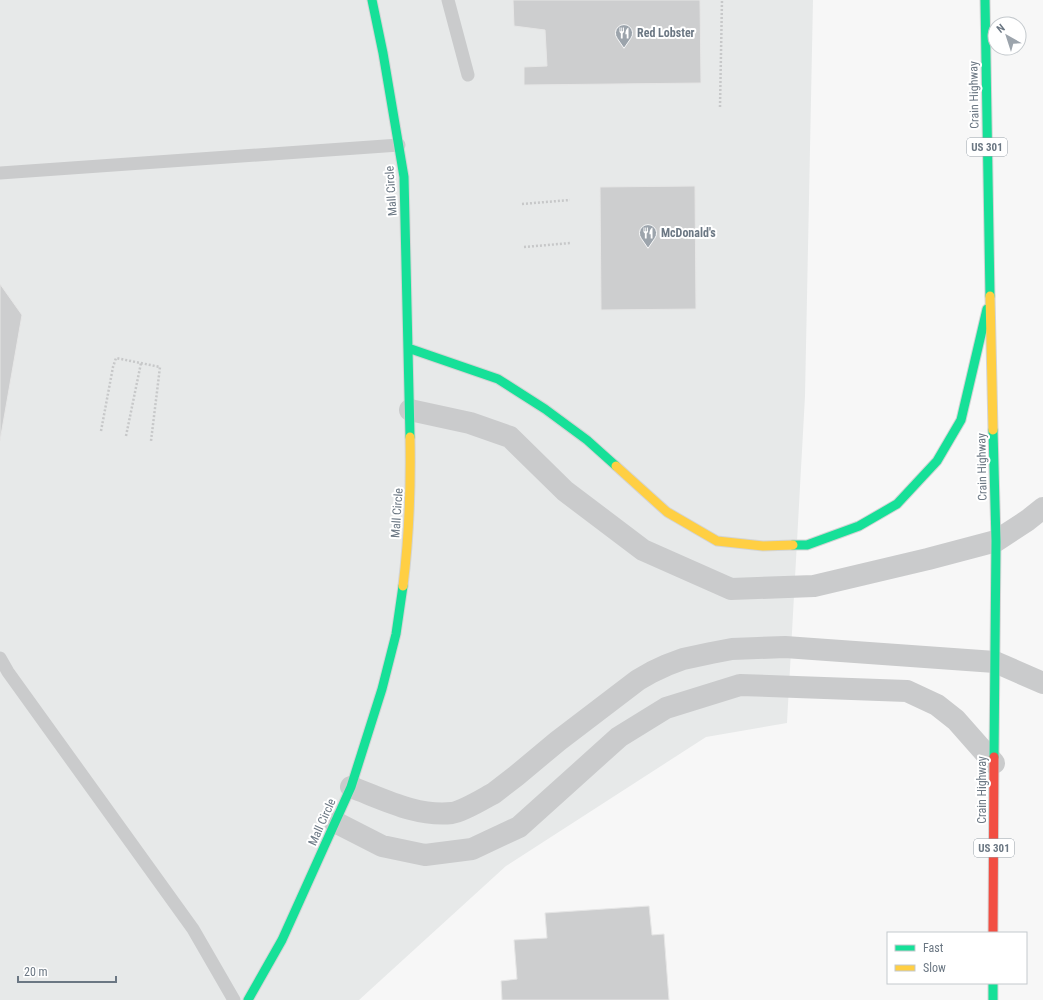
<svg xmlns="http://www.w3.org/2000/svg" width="1043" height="1000" viewBox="0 0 1043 1000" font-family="'Roboto Condensed',sans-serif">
<rect width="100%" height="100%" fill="#f7f7f7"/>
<!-- built -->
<path fill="#e7e9e9" d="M 0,0 L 813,0 L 805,396 L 787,723 L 706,737 L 506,866 L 359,1000 L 0,1000 Z"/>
<!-- building -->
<path fill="#cdcecf" stroke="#e6e6e6" d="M 513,0 L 700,0 L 701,83 L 524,85 L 524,67 L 547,66 L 545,30 L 514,26 Z
M 695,186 L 696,309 L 601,310 L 600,187 Z
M 0,284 L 22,315 L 0,441 Z
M 649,906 L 652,935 L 664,934 L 669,1000 L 502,1000 L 501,981 L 517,979 L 514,940 L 547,938 L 545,913 Z"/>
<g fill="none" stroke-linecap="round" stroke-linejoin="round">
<!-- fast casing -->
<g stroke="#d3d4d4" stroke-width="11">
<path id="fast" d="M 372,0 L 383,53 L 404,177 L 410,437
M 985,0 L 990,296
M 408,348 L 498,379 L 545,409 L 587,440 L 616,466
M 993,430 L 996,541 L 994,757
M 793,545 L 807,545 L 859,526 L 897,504 L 937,461 L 961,420 L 987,309
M 993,983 L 993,1000
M 248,1000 L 282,940 L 351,787 L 382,689 L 396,634 L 403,586"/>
</g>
<!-- slow casing -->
<g stroke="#d3d4d4" stroke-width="11">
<path id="slow" d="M 990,296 L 993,430
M 616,466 L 667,512 L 717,541 L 763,546 L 793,545
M 403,586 C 409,537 411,487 410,437"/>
</g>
<!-- jam casing -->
<g stroke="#d3d4d4" stroke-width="11">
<path id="jam" d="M 993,933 L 994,757"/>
</g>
<!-- path -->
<path stroke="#c7c8c9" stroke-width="2.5" stroke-dasharray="2 2" stroke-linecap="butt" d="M 720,107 L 722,0
M 522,204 L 570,200
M 524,247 L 571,243
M 101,431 L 113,367 L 116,358 L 160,367 L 151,441
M 126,436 L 141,363"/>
<!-- lane -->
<path stroke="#cacbcc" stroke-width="13" d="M 448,0 L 468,75
M 0,173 L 399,145
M 0,658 L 8,672 L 193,929 L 234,1000"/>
<!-- street -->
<path stroke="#cacbcc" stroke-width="22" d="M 410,410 L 470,423 L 510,437 L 565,491 L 643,550 L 731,589 L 814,586 L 928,559 L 996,541 L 1028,520 L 1043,508
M 351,787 C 383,799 417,817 452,813 C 464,811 483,799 494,793 L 516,776 L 558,741 L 638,680 L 652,672 L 667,665 L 683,659 L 711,653 L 732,649 L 785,647 L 995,662 L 1043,683
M 335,822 L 382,846 L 425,855 L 472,849 L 519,827 L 619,737 L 666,708 L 740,685 L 907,691 L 937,705 L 956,720 L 994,763"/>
<!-- fast -->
<use href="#fast" stroke="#16e098" stroke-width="9"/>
<!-- slow -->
<use href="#slow" stroke="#ffcf43" stroke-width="9"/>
<!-- jam -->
<use href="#jam" stroke="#f24e42" stroke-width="9"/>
</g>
<!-- icons -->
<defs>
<g id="restaurant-pin" transform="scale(0.9)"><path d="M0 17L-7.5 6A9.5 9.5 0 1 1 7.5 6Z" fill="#9ca4ac" stroke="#fff"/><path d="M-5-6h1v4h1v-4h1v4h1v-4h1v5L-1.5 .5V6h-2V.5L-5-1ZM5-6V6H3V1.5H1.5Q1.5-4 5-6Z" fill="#fff"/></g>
</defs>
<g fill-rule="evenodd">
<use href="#restaurant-pin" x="624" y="33"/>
<use href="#restaurant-pin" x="648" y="233"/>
</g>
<g text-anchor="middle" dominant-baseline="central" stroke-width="4" stroke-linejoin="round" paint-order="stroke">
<!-- shield labels -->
<g fill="#fff" stroke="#97a0a8" stroke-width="1">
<rect x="967" y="138" width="40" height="18" rx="3"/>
<rect x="974" y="839" width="40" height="18" rx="3"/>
</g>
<g font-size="11" font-weight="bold" fill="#6b7783">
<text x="987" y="147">US 301</text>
<text x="994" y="848">US 301</text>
</g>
<!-- poi labels -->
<g font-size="12" font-weight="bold" fill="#6b7783" stroke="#fff" text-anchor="start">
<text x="637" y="33">Red Lobster</text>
<text x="661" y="233">McDonald's</text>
</g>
<!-- street labels -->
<g font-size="12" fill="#6b7783" stroke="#fff">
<text transform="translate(974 95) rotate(-91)">Crain Highway</text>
<text transform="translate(391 191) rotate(-94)">Mall Circle</text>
<text transform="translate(982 467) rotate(-91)">Crain Highway</text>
<text transform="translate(397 513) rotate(-86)">Mall Circle</text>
<text transform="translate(982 790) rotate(-90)">Crain Highway</text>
<text transform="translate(322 822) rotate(-66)">Mall Circle</text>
</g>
</g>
<!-- legend -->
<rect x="887" y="932" width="140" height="52" fill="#ffffff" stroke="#c4c9cd"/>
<rect x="895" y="945" width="20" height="6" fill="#16e098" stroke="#c4c9cd"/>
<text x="923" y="952" font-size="12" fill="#6b7783">Fast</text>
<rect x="895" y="965" width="20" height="6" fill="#ffcf43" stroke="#c4c9cd"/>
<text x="923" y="972" font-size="12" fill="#6b7783">Slow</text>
<!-- north arrow -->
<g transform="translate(1007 36) rotate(321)"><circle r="19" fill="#ffffff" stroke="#c4c9cd"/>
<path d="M0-3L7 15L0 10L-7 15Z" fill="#9ca4ac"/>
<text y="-6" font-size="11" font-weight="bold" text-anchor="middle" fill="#6b7783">N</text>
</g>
<!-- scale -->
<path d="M18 976v6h98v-6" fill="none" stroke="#6b7783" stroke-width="2"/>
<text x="24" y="976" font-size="12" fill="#6b7783" stroke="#ffffff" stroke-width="3" paint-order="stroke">20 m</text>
</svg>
